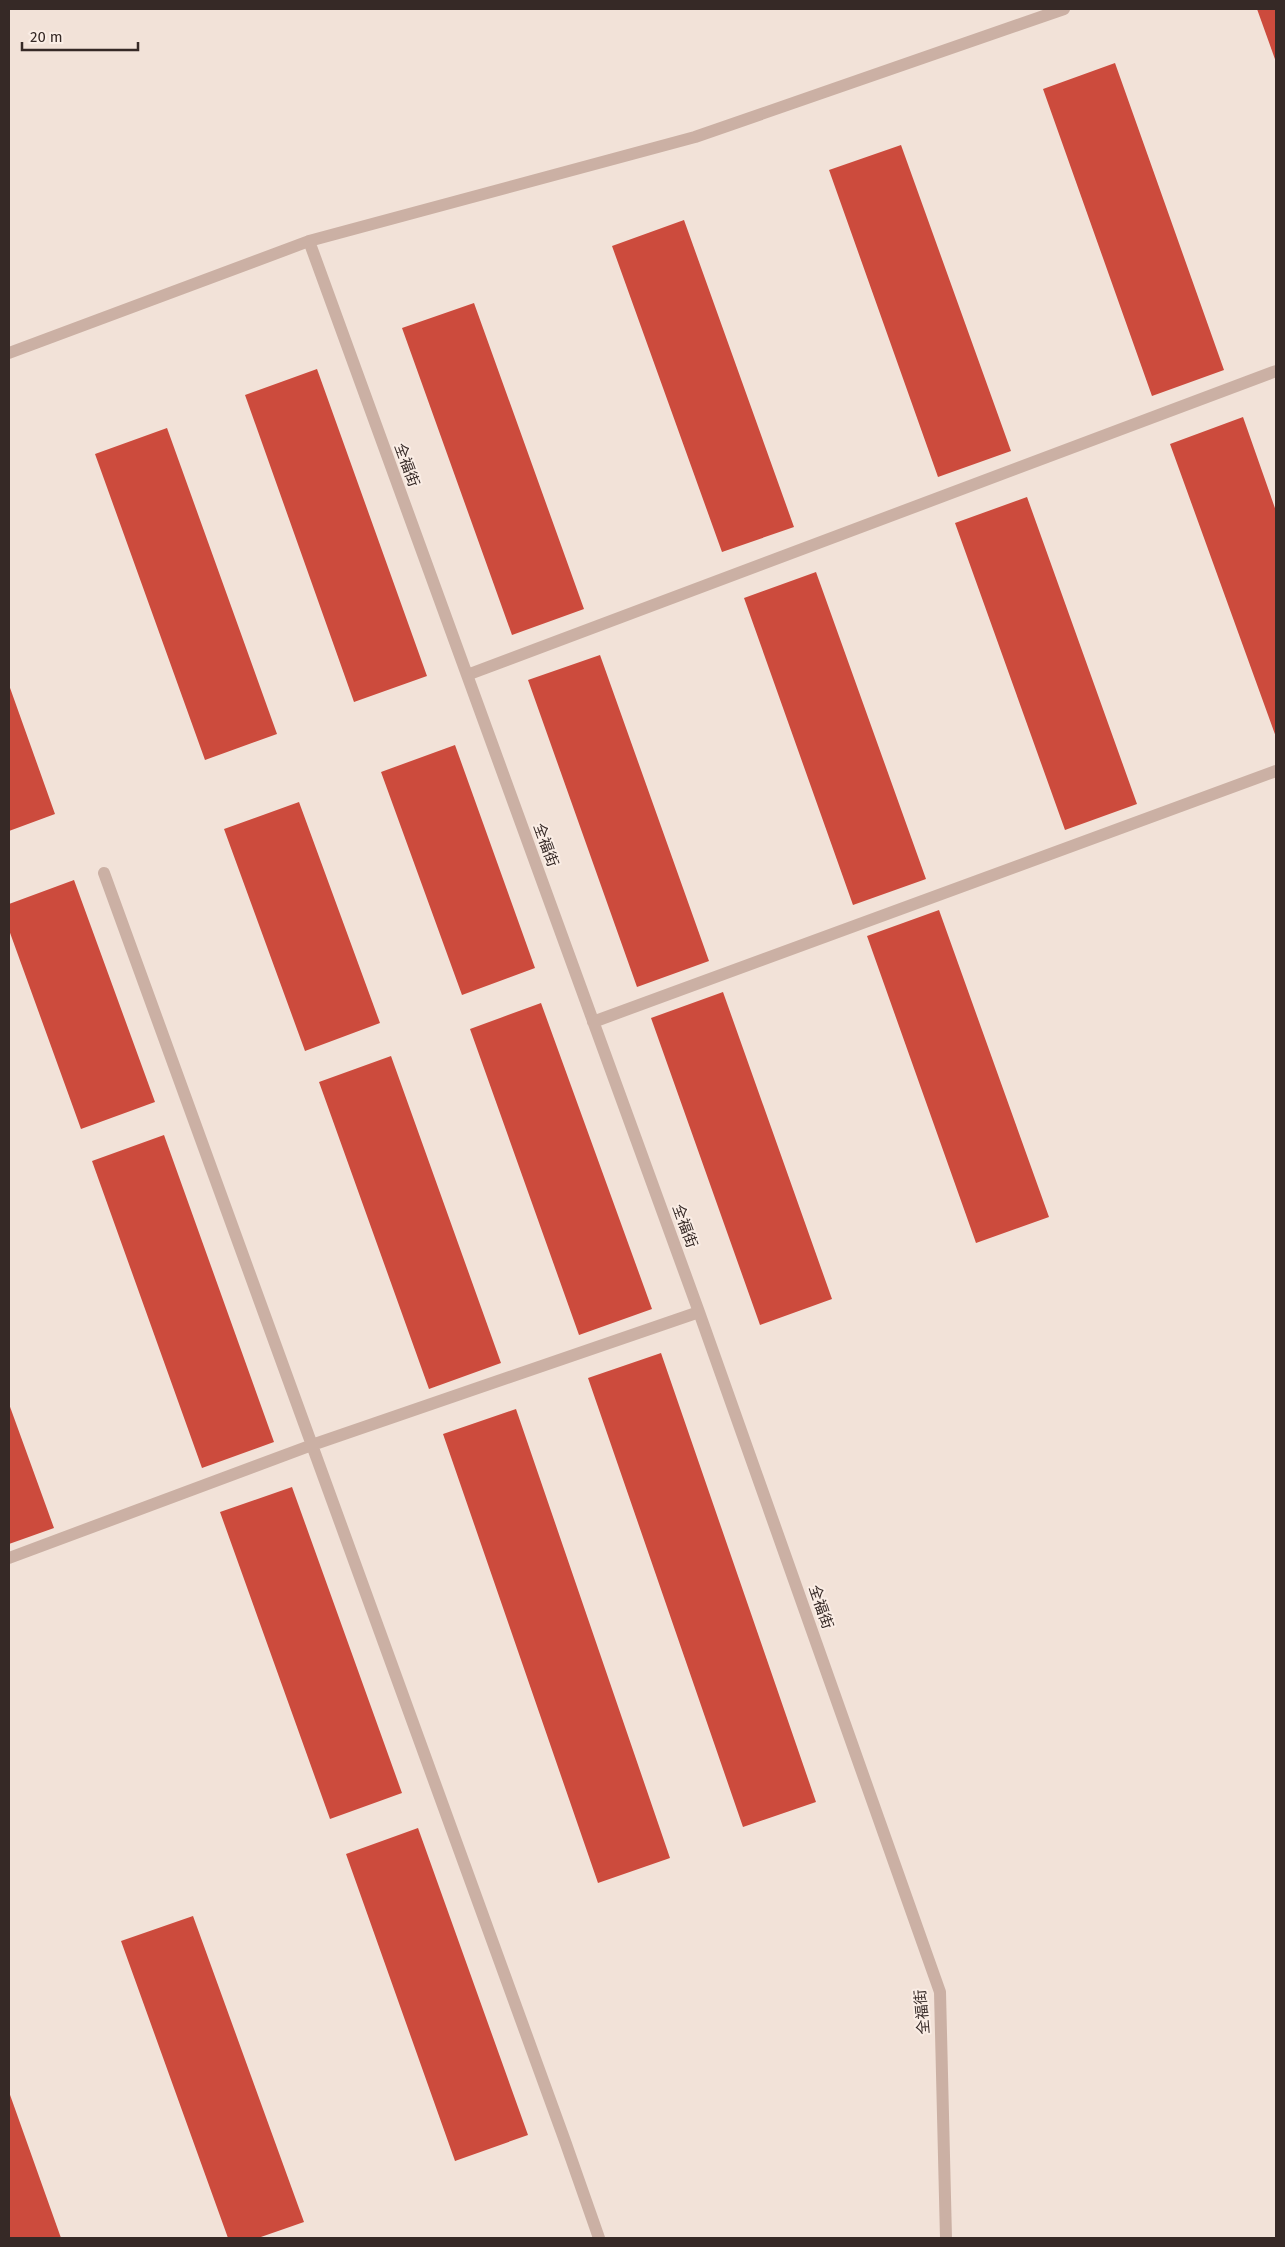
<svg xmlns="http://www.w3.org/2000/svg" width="1285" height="2247" viewBox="0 0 1285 2247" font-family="'Fira Sans','Noto Sans SC',sans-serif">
<rect width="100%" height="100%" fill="#f2e2d8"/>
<!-- building -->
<path fill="#cc4b3d" d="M 1257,9 L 1276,9 L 1276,62 Z
M 1115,63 L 1224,370 L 1152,396 L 1043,89 Z
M 901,145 L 1011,451 L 938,477 L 829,170 Z
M 684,220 L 794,527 L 722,552 L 612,246 Z
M 474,303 L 584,609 L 512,635 L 402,328 Z
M 317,369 L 427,676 L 354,702 L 245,395 Z
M 1243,417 L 1276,511 L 1276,737 L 1170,444 Z
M 167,428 L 277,734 L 205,760 L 95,454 Z
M 1027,497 L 1137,804 L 1065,830 L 955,523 Z
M 816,572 L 926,879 L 853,905 L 744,598 Z
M 600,655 L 709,961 L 637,987 L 528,680 Z
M 9,685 L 55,814 L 9,831 Z
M 455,745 L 535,968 L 462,995 L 381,772 Z
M 299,802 L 380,1023 L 305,1051 L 224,829 Z
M 74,880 L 155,1102 L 81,1129 L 9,930 L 9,904 Z
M 939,910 L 1049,1217 L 976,1243 L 867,936 Z
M 723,992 L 832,1299 L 760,1325 L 651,1018 Z
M 541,1003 L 652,1309 L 579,1335 L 470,1029 Z
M 391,1056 L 501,1363 L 429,1389 L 319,1082 Z
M 164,1135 L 274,1442 L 202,1468 L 92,1161 Z
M 661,1353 L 816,1802 L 743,1827 L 588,1378 Z
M 9,1404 L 54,1528 L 9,1544 Z
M 516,1409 L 670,1858 L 598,1883 L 443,1434 Z
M 292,1487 L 402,1793 L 330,1819 L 220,1512 Z
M 418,1828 L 528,2135 L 455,2161 L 346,1854 Z
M 193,1916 L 304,2222 L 258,2238 L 228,2238 L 121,1941 Z
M 9,2092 L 61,2238 L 9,2238 Z"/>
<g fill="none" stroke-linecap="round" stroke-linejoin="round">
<!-- minor -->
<path stroke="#cbb0a4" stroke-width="12" d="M 309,241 L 699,1312 L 940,1992 L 946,2238
M 9,353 L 309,241 L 695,137 L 1064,9
M 467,675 L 1276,371
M 104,873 L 565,2141 L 599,2238
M 593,1022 L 1276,771
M 9,1558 L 312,1445 L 699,1312"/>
</g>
<g text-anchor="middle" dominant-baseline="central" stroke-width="4" stroke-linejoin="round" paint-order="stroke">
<!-- street labels -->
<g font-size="15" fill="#362926" stroke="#faede5">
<text transform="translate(407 465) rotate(70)">全福街</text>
<text transform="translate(546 845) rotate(70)">全福街</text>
<text transform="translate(685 1226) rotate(70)">全福街</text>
<text transform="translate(821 1607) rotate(71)">全福街</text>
<text transform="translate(922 2012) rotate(-95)">全福街</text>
</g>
</g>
<!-- border -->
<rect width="1285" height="2247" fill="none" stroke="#362926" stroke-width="20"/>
<!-- scale -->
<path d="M22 42v8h116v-8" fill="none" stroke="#362926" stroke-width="2.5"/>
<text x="30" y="42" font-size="15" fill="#362926" stroke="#faede5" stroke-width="4" paint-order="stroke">20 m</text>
</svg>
